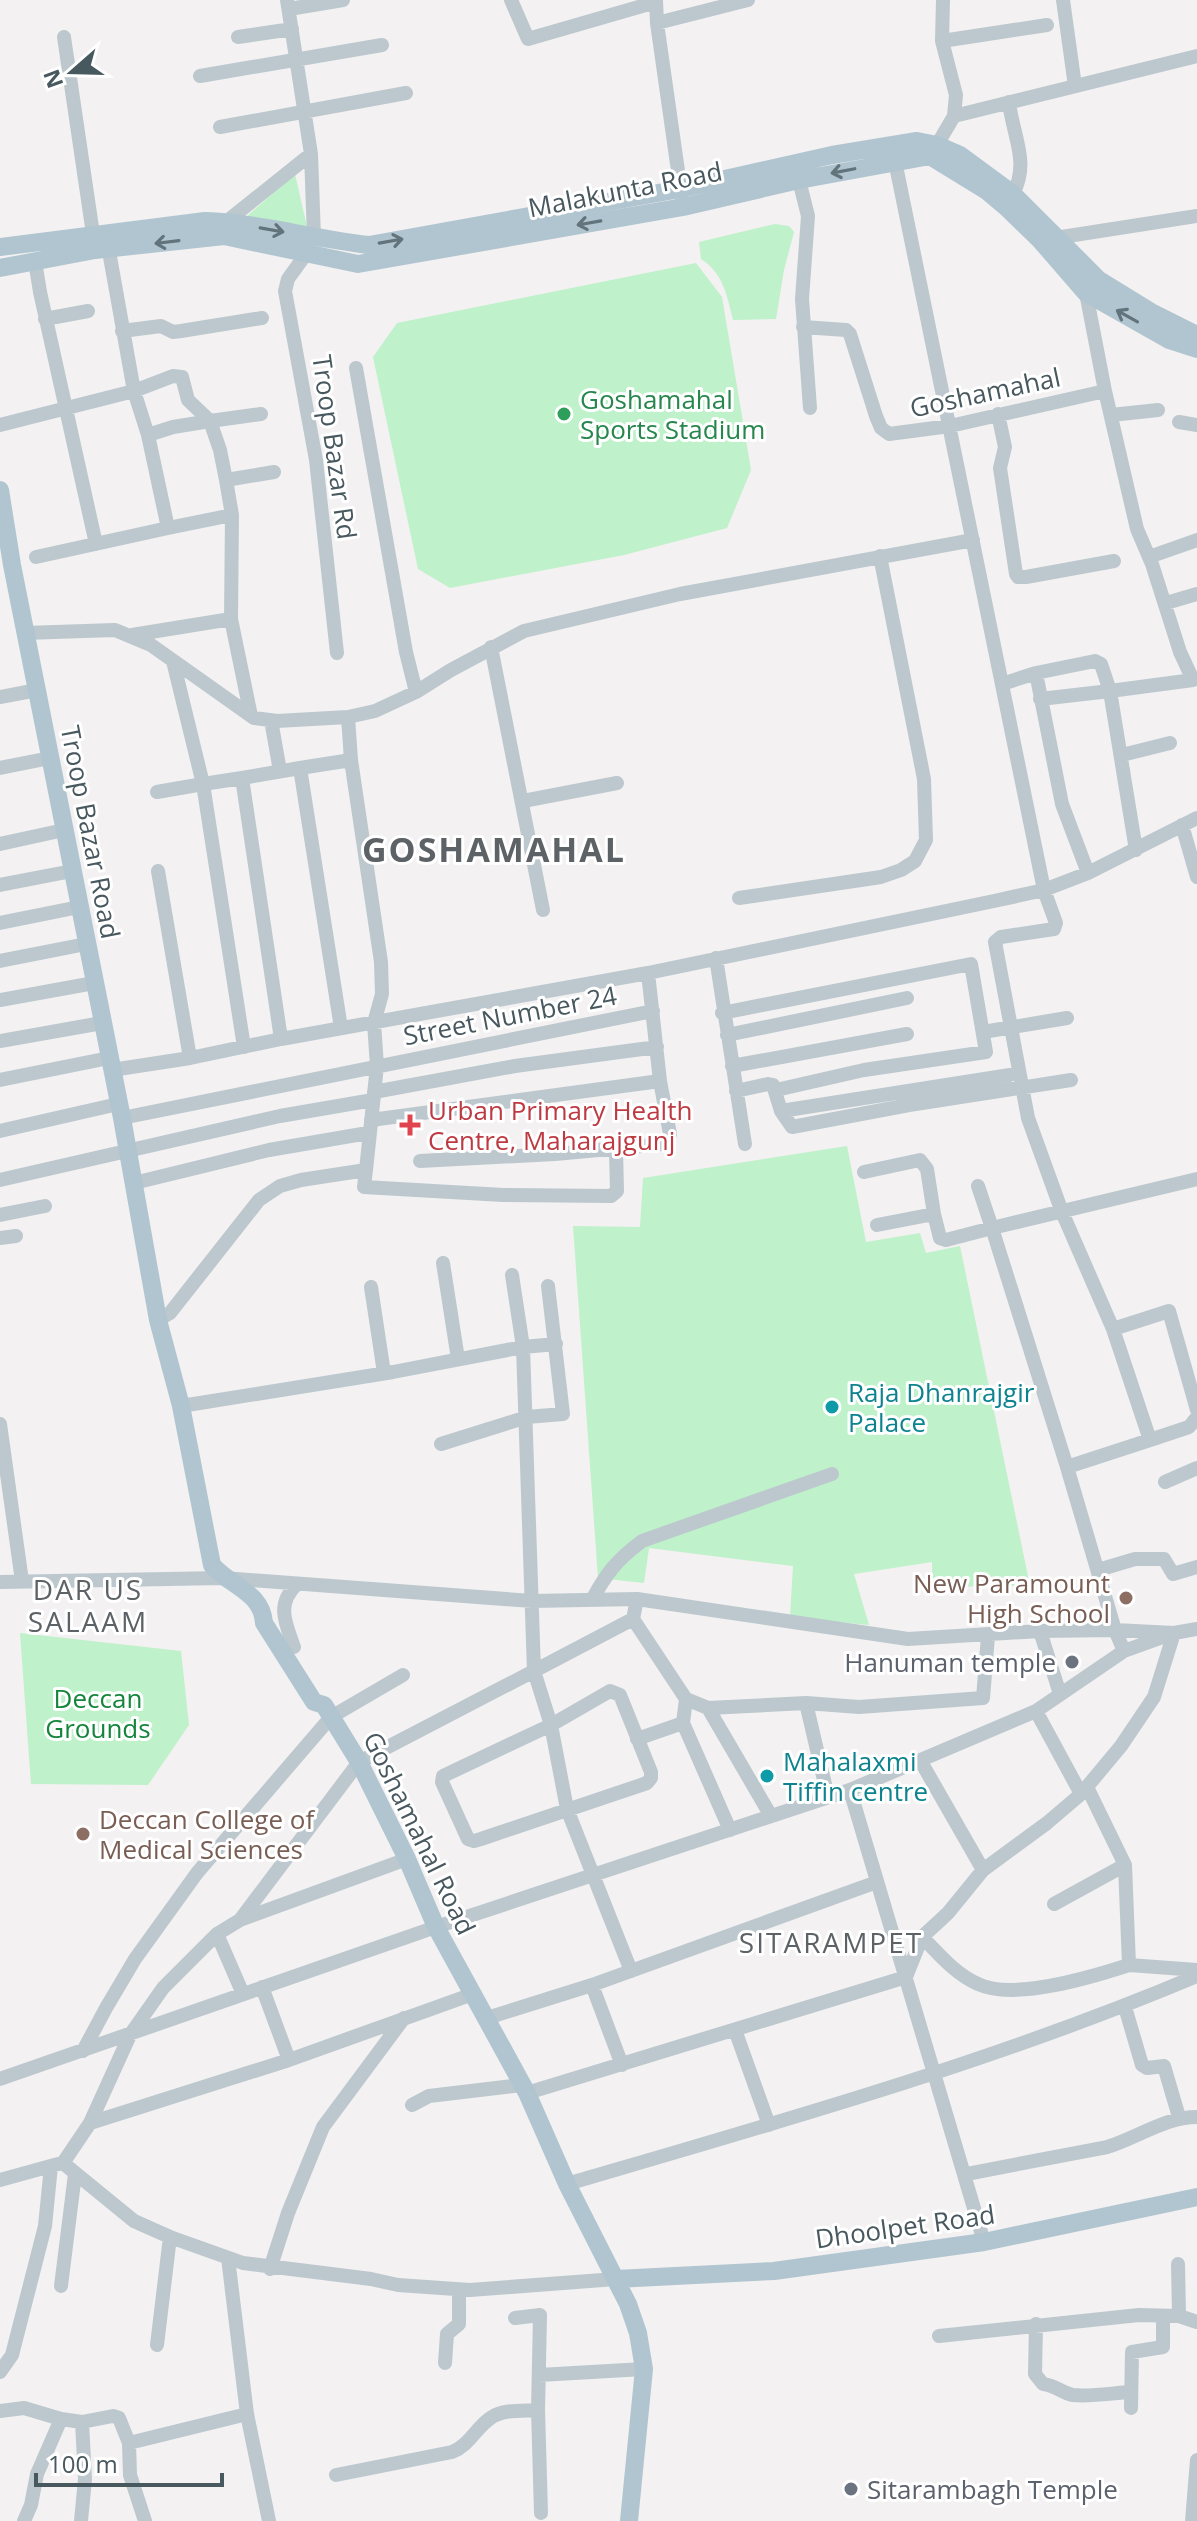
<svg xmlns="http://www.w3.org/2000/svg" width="1197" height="2521" viewBox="0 0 1197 2521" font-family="'Open Sans',sans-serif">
<rect width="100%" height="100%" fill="#f3f1f1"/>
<!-- green -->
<path fill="#bff1ca" d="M 295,174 L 308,231 L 245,218 Z
M 775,224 L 789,226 L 794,232 L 784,270 L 776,319 L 733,320 C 727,295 723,273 701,259 L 699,242 Z
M 696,263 L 722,297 L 751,470 L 727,528 L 624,555 L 450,588 L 418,569 L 373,357 L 397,323 Z
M 847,1146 L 866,1242 L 920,1233 L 926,1253 L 960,1246 L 1030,1586 L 932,1587 L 932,1562 L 854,1574 L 869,1625 L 790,1617 L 793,1566 L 649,1548 L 644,1583 L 598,1578 L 573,1226 L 640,1227 L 643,1178 Z
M 20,1633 L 181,1651 L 189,1725 L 148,1785 L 31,1784 Z"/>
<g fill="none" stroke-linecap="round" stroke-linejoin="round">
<!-- minor -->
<path stroke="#bcc8ce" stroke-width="14" d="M 287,0 L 311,154 L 314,237
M 511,0 L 528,39 L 656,2
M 656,0 L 657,23 L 682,199
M 1063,0 L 1075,86
M 289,9 L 343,0
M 657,23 L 748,0
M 64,37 L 93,234
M 238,37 L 292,29
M 942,41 L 1047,25
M 200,76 L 382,45
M 1009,102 C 1013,137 1030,162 1013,194
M 954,116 L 1197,56
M 220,127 L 406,93
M 937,145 L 954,116 L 956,95 L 942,41 L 943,0
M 895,161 L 1044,890 L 1056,923 L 1054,929 L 1001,937 L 995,942 L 1028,1118 L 1062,1212 L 1113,1329 L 1150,1440 L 1067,1467 L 1115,1630 L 1124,1651
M 799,180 L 808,216 L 802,299 L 810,408
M 225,229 L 226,222 L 311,154
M 1055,238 L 1197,216
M 107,240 L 134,391 L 173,376 L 182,377 L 188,400 L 210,421
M 306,254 L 288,279 L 285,291 L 316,460 L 337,653
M 35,261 L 40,292 L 96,544
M 45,319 L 88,311
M 803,327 L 846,330 L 850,334 L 876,416 L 881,428 L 889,434 L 950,426 L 1105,391
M 122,331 L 161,326 L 173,332 L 181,331 L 262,318
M 356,368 L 406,652 L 416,692
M 998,414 L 1005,447 L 1000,468 L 1016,574 L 1018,577 L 1026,577 L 1114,561
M 1111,415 L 1158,410
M 210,421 L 173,427 L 148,435 L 168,528 L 232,515
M 1179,422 L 1197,425
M 0,425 L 134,391 L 148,435
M 226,480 L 220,450 L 210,421 L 261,414
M 36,557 L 168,528
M 1149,557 L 1197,540
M 1166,603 L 1197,594
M 231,619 L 232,515 L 226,480 L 274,472
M 25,633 L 115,630 L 151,645 L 254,718 L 277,721 L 348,717 L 375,711 L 416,692 L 451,670 L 524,631 L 680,594 L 973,540
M 132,635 L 231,619 L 251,716
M 491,647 L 543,910
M 1036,673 L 1062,804 L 1088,873
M 1002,684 L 1036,673 L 1095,661 L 1101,664 L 1110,691 L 1193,680 L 1180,652 L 1152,564 L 1137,529 L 1105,391 L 1086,293 L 1087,288
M 0,697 L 37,690
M 1040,699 L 1110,691 L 1136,850
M 271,720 L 280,771
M 1122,755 L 1170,743
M 0,768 L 50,758
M 242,778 L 203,784 L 244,1047
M 157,792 L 203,784 L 173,661
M 523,801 L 617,783
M 1182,825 L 1197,877
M 0,844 L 64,830
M 158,871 L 190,1058
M 0,885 L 72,871
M 739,898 L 881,877 L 901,870 L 915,861 L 926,840 L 924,779 L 880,556
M 0,923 L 79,907
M 716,958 L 745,1144
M 0,961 L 86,944
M 0,1000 L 94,983
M 722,1013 L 971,964 L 986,1052 L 864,1070 L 776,1090
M 341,1028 L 300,768 L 351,760
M 983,1032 L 1067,1018
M 727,1035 L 907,998
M 281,1039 L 242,778 L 300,768
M 0,1041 L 102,1023
M 732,1066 L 907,1034
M 112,1070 L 190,1058 L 281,1039 L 648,973 L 994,901 L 1044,890 L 1088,873 L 1197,818
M 0,1080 L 109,1058
M 736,1091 L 768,1084 L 773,1085 L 781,1111 L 792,1127 L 909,1105 L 1071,1080
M 374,1092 L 515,1066 L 657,1047
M 781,1111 L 1010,1075
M 122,1118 L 653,1011
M 371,1120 L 660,1081
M 0,1131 L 118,1104
M 420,1161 L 555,1154 L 663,1144 L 668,1141 L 670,1134 L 660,1081 L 648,973
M 366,1170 L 364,1187 L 503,1195 L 611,1196 L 617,1191 L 616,1149
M 864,1172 L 920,1160 L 927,1169 L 934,1214
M 0,1180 L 280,1116 L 373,1100
M 134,1183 L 269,1150 L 368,1133
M 0,1215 L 45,1206
M 877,1225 L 934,1214 L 940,1238 L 946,1240 L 992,1228 L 978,1186
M 0,1238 L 16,1236
M 443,1263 L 458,1359
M 512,1275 L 523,1347 L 534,1671 L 633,1619 L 637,1599
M 371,1287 L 384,1373
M 158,1320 L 170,1313 L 259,1200 L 280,1186 L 301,1180 L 366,1170 L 377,1066 L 374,1023 L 382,994 L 381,962 L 351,760 L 348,717
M 1113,1329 L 1169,1311 L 1197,1410
M 181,1406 L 393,1372 L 523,1347 L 556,1344
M 0,1424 L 22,1581
M 1150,1440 L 1189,1427 L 1197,1417
M 441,1444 L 527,1417 L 563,1414 L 548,1286
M 1067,1467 L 992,1228 L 1197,1179
M 1165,1482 L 1197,1468
M 1098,1570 L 1135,1559 L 1164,1559 L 1173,1574 L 1197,1567
M 0,1582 L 223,1578 L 532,1601 L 637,1599 L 908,1639 L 1040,1631 L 1115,1630 L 1174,1633 L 1197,1629
M 592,1600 C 607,1572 617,1560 642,1541 L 832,1474
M 633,1619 L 686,1699 L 708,1708 L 806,1703 L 859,1707 L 983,1698 L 988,1636
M 1040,1631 L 1060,1694
M 294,1647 C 285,1622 276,1604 297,1584
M 610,1691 L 620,1695 L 651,1772 L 651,1778 L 647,1783 L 481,1839 L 474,1841 L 468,1839 L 442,1782 L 443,1776 L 551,1725 Z
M 806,1703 L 828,1797
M 708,1708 L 771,1816
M 1036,1711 L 1081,1794
M 683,1723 L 730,1830
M 637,1739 L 683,1723 L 686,1699
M 920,1760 L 983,1870
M 850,1790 L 984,2242
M 407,1859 L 240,1920 L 359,1762 L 534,1671 L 551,1725 L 567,1809 L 631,1971
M 1054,1904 L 1125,1865
M 240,1920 L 217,1934 L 243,1994
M 922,1937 C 939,1954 955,1974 978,1984 C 1014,2001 1092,1977 1129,1965 L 1125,1865 L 1087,1787
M 1129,1965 L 1197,1970
M 592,1985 L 622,2065
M 262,1987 L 289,2060
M 1125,2007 L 1142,2065 L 1147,2068 L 1164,2066 L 1179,2117
M 487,2018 L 592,1985 L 877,1882
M 735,2030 L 769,2125
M 83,2051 L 106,2008 L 135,1959 L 197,1873 L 331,1717 L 403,1675
M 0,2079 L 436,1927 L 850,1790 L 1036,1711 L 1124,1651 L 1174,1633
M 527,2093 L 906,1977 L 922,1937 L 948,1913 L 983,1870 L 1047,1823 L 1081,1794 L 1121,1746 L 1154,1697 L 1174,1633
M 412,2105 L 429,2096 L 522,2085
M 90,2123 L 289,2060 L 473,1994
M 63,2163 L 134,2221 L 170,2237 L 243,2263 L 371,2279 L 398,2285 L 470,2290 L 616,2279
M 63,2163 L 90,2123 L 130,2035 L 163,1988 L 217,1934
M 966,2174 L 1107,2147 C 1137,2138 1165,2117 1197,2117
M 0,2180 L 58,2164
M 567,2184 C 779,2122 993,2062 1197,1976
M 228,2258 L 247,2414 L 269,2521
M 1178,2264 L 1179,2316
M 270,2269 L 288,2213 L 323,2127 L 404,2018
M 61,2286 L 75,2174
M 515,2318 L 540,2315 L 538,2410 L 541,2513
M 1036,2324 L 1035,2374 L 1043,2384 C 1055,2385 1062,2393 1073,2395 C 1091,2397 1112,2393 1131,2392
M 939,2336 L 1139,2315 L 1179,2316 L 1197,2322
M 157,2345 L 170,2237
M 445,2363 L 447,2334 L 459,2324 L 459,2290
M 0,2372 L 12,2355 L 45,2226 L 51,2166
M 539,2375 L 644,2369
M 1131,2408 L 1132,2352 L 1163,2347 L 1163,2316
M 0,2411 L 24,2408 L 61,2419
M 129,2443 L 247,2414
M 336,2475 L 452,2452 C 470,2445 476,2427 492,2417 C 504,2409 524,2411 538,2410
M 24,2521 L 31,2505 L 37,2474 L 61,2419 L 82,2422
M 81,2521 L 85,2479 L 82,2422 L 113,2416 L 119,2418 L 129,2443 L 130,2475 L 145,2521
M 1192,2521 L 1197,2460"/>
<!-- major -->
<path stroke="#b0c5d0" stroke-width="18" d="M 0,247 L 205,221 C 260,223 314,239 369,245 L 680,189 L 832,155 L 917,141 L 937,145 L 960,155 L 1013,194 L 1099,280 L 1151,312 L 1197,335
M 0,268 L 95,250 L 224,236 L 358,264 L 683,207 L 799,180 L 930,156 L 987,191 L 1006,207 L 1040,240 L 1086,293 L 1169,340 L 1197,349
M 0,490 L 12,565 L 122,1118 L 158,1320 L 181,1406 L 212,1565 C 231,1587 262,1592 264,1623 L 314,1702 L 324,1705 L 359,1762 L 407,1859 L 436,1927 L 527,2093 L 567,2184 L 628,2304 L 638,2333 L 644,2369 L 629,2521
M 616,2279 L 774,2271 L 984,2242 L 1197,2197"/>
</g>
<!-- one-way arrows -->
<defs><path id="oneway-shaft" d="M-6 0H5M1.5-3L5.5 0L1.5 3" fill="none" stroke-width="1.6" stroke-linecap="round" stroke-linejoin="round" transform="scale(2)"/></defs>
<g stroke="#62737b">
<use href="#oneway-shaft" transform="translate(843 171) rotate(169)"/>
<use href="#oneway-shaft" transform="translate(589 223) rotate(170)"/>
<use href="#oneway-shaft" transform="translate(272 230) rotate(10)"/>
<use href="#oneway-shaft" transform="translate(391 241) rotate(-10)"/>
<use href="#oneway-shaft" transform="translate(167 242) rotate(173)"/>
<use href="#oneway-shaft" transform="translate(1127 316) rotate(-151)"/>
</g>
<!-- markers -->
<circle fill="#2e9e5b" stroke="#fff" stroke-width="3" cx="564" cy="414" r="8"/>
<path fill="#e0444e" stroke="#fff" stroke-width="3" d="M406 1113h8v8h8v8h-8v8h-8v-8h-8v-8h8z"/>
<g fill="#0f9aa8" stroke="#fff" stroke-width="3">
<circle cx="832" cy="1407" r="8"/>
<circle cx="767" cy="1776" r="8"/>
</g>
<g fill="#8d6e63" stroke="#fff" stroke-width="3">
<circle cx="1126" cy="1598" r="8"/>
<circle cx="83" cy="1834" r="8"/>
</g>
<g fill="#6b7280" stroke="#fff" stroke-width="3">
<circle cx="1072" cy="1662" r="8"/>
<circle cx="851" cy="2489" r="8"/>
</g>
<g text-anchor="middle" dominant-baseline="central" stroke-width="6" stroke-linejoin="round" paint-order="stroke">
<!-- street labels -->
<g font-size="26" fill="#48585f" stroke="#fff">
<text transform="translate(625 189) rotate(-11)">Malakunta Road</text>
<text transform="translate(985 392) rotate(-12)">Goshamahal</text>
<text transform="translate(335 447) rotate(82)">Troop Bazar Rd</text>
<text transform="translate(91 832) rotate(79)">Troop Bazar Road</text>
<text transform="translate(510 1015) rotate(-11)">Street Number 24</text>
<text transform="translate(420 1833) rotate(64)">Goshamahal Road</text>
<text transform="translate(905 2226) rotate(-8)">Dhoolpet Road</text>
</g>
<!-- leisure labels -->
<g font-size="26" fill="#27864d" stroke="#fff" text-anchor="start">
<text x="580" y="399">Goshamahal<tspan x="580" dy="30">Sports Stadium</tspan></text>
</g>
<!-- health labels -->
<g font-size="26" fill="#be3a42" stroke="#fff" text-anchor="start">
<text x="428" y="1110">Urban Primary Health<tspan x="428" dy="30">Centre, Maharajgunj</tspan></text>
</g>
<!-- culture labels -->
<g font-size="26" fill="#0d838f" stroke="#fff" text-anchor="start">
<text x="848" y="1392">Raja Dhanrajgir<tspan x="848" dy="30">Palace</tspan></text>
<text x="783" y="1761">Mahalaxmi<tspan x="783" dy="30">Tiffin centre</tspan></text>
</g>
<!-- education labels -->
<g font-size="26" fill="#785e54" stroke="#fff" text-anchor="end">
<text x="1110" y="1583">New Paramount<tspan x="1110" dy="30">High School</tspan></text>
<text x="99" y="1819" text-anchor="start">Deccan College of<tspan x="99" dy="30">Medical Sciences</tspan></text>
</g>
<!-- worship labels -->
<g font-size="26" fill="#5b616d" stroke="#fff" text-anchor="end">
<text x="1056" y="1662">Hanuman temple</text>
<text x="867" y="2489" text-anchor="start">Sitarambagh Temple</text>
</g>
<!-- park labels -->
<g font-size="26" fill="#14853b" stroke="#fff">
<text x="98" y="1698">Deccan<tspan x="98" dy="30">Grounds</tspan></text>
</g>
<!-- neighbourhood labels -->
<g font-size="28" letter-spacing="2" fill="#5d6266" stroke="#fff">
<text x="88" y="1589">DAR US<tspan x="88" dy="32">SALAAM</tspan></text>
<text x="831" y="1942">SITARAMPET</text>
</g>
<!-- district labels -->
<g font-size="34" font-weight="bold" letter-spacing="2" fill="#5d6266" stroke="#fff">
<text x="494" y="849">GOSHAMAHAL</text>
</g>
</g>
<!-- north arrow -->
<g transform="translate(72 72) rotate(250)" stroke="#ffffff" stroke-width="6" paint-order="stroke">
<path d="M0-6L14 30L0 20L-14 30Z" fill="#48585f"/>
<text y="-12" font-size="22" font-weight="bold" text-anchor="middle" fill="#48585f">N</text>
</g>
<!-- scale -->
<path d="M36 2473v12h186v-12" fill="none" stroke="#48585f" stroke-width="4"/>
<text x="48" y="2473" font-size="24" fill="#48585f" stroke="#ffffff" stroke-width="6" paint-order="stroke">100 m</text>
</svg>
